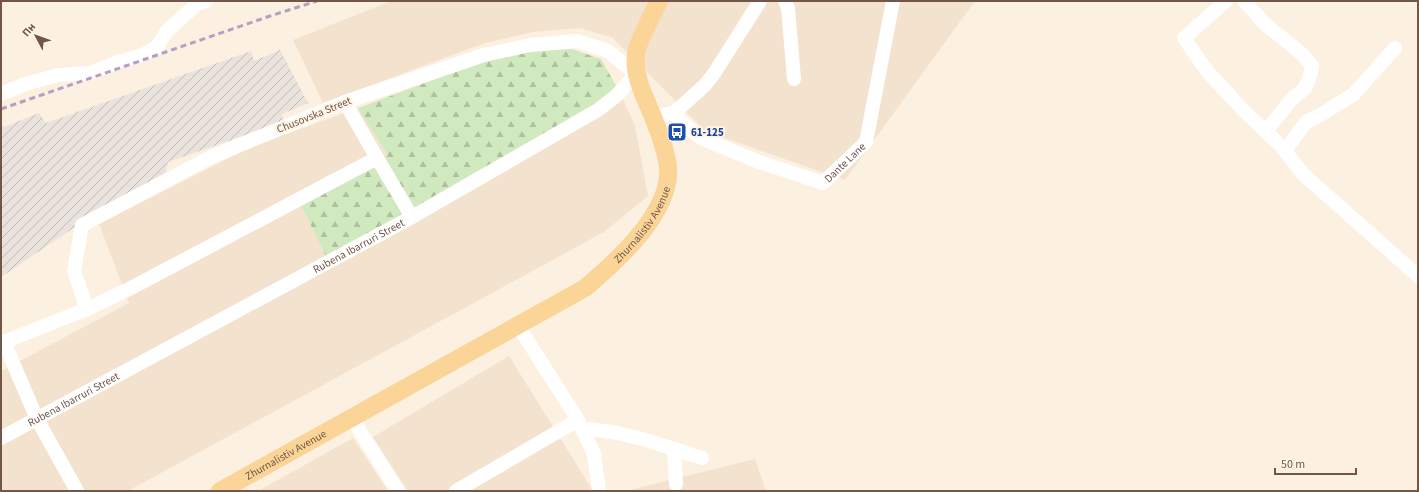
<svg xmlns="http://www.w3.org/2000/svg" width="1419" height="492" viewBox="0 0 1419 492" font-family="'Source Sans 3',sans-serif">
<defs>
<pattern id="industrial-furrows" width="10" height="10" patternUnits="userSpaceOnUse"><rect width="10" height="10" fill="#eae2dc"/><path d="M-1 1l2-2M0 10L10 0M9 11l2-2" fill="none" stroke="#c2bab4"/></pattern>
<pattern id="forest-firs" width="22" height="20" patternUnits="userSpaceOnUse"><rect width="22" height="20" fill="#d1e9bf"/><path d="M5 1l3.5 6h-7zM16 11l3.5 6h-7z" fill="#aec09d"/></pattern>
</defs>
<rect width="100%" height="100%" fill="#fcf0e0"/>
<!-- residential -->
<path fill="#f3e2ce" d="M 391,1 L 975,1 L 845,180 L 705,131 L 613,38 L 580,28 L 533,32 L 485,43 L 323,103 L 293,40 Z
M 619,91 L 635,126 L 648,196 L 604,232 L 128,491 L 1,491 L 1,371 L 129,303 L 99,224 L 251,147 L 358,108 L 388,155 L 300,203 Z
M 509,356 L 593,491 L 408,491 L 373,437 Z
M 353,438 L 388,491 L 258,491 Z
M 755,459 L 766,491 L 626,491 Z"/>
<!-- industrial -->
<path fill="url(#industrial-furrows)" d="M 280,50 L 308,103 L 282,114 L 283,122 L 168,162 L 165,176 L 118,198 L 1,277 L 1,128 L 39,113 L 46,123 L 251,51 L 254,61 Z"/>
<!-- forest -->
<path fill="url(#forest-firs)" d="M 572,49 L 601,59 L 619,91 L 327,258 L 300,203 L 388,155 L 358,108 L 484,61 L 531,51 Z"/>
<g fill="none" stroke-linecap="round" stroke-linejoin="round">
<!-- minor -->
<g stroke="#fff" stroke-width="14">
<path d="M 785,1 L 788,8 L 794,79"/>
<path d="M 1226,1 L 1184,38 L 1207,71 L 1245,112 L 1280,145 L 1304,175 L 1418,276"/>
<path d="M 1244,1 L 1265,24 L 1302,54 L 1312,66 L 1310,76 L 1305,88 L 1291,100 L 1266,131"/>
<path d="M 1,94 L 25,84 L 58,75 L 90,73 L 118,62 L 142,55 L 156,48 L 167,31 L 197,4 L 206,1"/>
<path d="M 345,102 L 377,158 L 412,217"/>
<path id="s1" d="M 674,113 L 684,124 L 701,138 L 759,162 L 823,183 L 866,142 L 893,1"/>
<path d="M 653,117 L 674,113 L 705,85 L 715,72 L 760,1"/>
<path d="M 1285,151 L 1306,122 L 1320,115 L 1354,94 L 1395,48"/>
<path d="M 517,324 L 578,420 L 594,454 L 599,491"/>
<path d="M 1,341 L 4,342 L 87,309 L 131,288 L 377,158"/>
<path d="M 4,342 L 37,419 L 77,491"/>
<path d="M 351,417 L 398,491"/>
<path d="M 582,428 L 618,433 L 646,440 L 702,458"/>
<path id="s2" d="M 1,438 L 412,217 L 598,110 L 617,95 L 636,74 L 608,51 L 577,41 L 530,45 L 484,55 L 345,102 L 213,156 L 82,225 L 74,271 L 87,309"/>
<path d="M 674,449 L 676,484"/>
<path d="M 456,491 L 578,420"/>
</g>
<!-- major -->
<path stroke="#fbd498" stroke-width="18" id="s3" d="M 220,491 L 585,288 C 617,261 672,212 668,167 C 666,149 659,133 653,117 C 645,97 633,76 636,54 C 638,40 653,14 659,1"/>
<!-- rail -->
<path stroke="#b3a0c4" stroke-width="3" stroke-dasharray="6 4" stroke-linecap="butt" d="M 1,109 L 270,16 L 317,1"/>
</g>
<!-- icons -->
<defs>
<g id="bus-square" transform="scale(1)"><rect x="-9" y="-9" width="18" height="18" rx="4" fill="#1a4fb4" stroke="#fff5e6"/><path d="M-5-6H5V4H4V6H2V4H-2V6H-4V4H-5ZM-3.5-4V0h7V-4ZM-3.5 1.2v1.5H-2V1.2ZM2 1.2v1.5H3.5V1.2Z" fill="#fff"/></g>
</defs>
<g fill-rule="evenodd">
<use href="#bus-square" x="677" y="132"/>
</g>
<g text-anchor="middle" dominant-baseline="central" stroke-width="4" stroke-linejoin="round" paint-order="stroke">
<!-- street labels -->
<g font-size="11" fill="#725648" stroke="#fff5e6">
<text transform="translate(314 115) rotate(-22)">Chusovska Street</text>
<text stroke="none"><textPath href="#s1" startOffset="197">Dante Lane</textPath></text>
<text stroke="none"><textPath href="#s3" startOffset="504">Zhurnalistiv Avenue</textPath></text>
<text stroke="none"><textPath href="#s2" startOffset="406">Rubena Ibarruri Street</textPath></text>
<text stroke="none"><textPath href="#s2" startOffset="82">Rubena Ibarruri Street</textPath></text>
<text stroke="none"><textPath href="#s3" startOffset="75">Zhurnalistiv Avenue</textPath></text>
</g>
<!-- transit labels -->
<g font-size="11" font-weight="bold" fill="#164399" stroke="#fff5e6" text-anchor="start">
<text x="691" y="132">61-125</text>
</g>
</g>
<!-- border -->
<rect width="1419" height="492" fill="none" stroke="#725648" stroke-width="4"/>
<!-- north arrow -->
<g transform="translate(36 36) rotate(311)" stroke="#fff5e6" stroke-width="3" paint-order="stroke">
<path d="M0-3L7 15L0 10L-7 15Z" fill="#725648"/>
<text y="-6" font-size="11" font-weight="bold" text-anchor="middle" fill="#725648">Пн</text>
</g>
<!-- scale -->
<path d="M1275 468v6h81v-6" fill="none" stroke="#725648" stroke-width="2"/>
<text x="1281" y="468" font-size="12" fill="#725648" stroke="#fff5e6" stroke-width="3" paint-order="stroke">50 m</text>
</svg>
